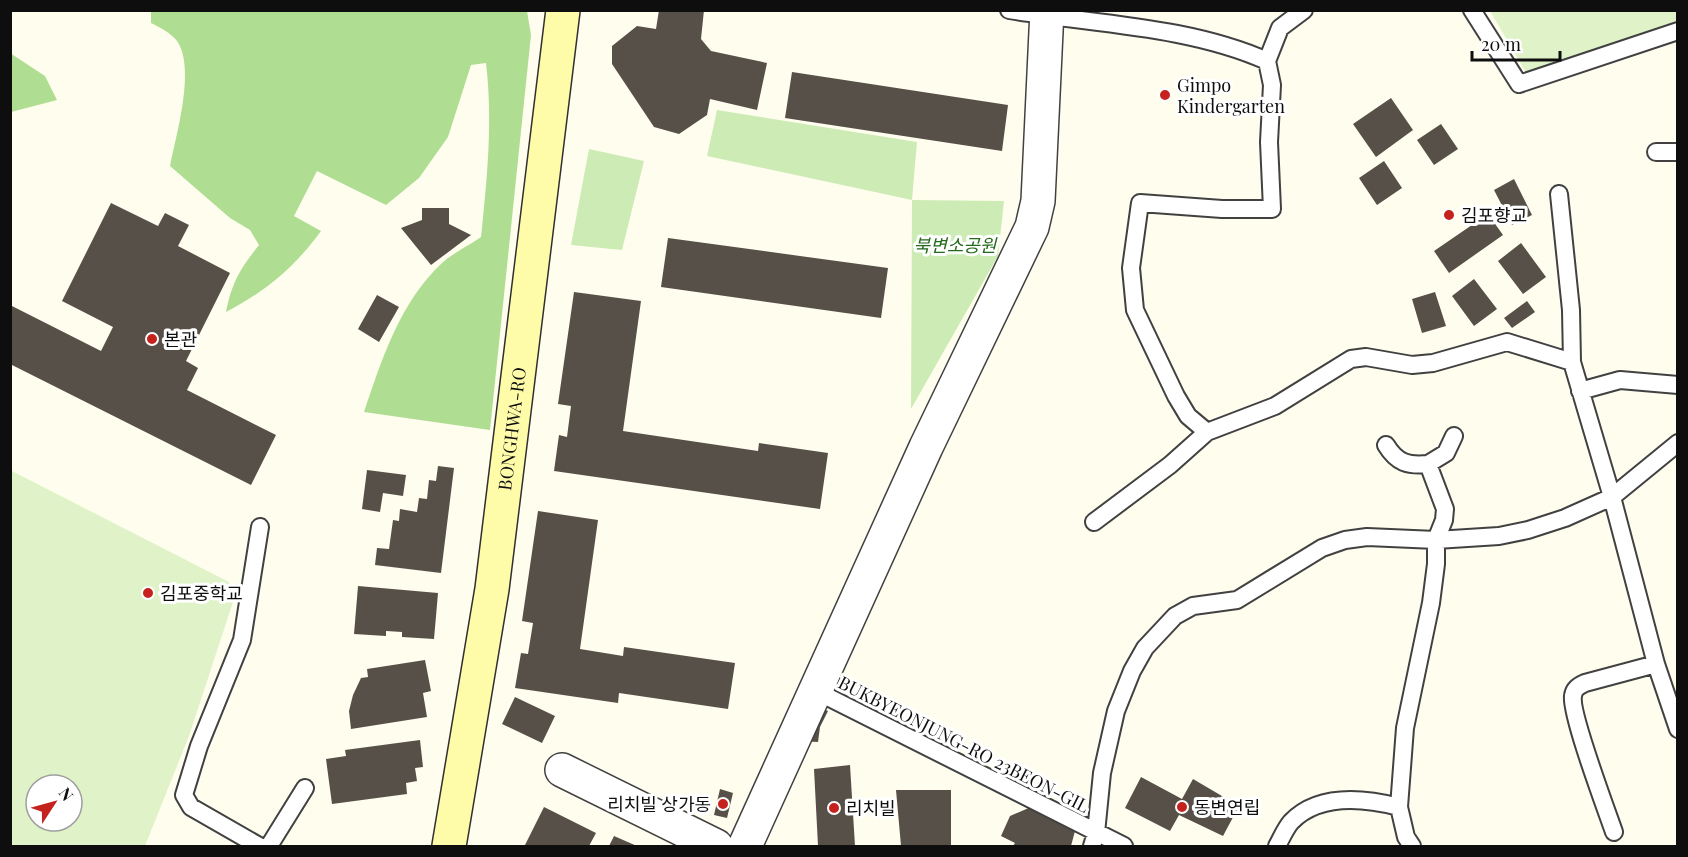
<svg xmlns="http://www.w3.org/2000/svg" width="1688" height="857" viewBox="0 0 1688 857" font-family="'Playfair Display','Noto Sans KR',serif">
<rect width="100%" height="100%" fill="#fffdee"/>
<!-- green -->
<path fill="#cdecb5" d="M 717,110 L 917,142 L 912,200 L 1004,201 L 998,256 L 911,409 L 912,200 L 707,156 Z
M 589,149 L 644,161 L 622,250 L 571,245 Z"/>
<!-- forest -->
<path fill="#afde93" d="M 151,11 L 527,11 L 531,35 L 490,430 L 364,412 C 382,359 400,302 442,263 C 453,253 468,246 481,237 C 487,180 493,121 486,63 L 471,65 L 448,137 L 419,178 L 386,205 L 317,171 L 294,216 L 321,231 C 294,268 266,291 226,312 C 232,282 240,269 259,245 L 250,230 L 230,218 L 170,166 C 176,135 196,68 177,41 C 171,33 159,27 151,23 Z
M 10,53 L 45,76 L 57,100 L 11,112 Z"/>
<!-- pitch -->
<path fill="#e0f3c8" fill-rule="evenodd" d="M 1490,11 L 1677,11 L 1677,21 L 1539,70 L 1525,71 Z
M 10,470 L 229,582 L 234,599 L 189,736 L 145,846 L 11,846 ZM 36,785 L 72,785 L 72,821 L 36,821 Z"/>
<!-- building -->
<path fill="#575049" d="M 659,10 L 704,10 L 701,39 L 711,51 L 767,63 L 757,110 L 710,99 L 707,115 L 679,134 L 654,127 L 612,64 L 612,46 L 637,26 L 656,29 Z
M 792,72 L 1008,105 L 1002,151 L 785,118 Z
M 1391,98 L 1413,130 L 1376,157 L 1353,124 Z
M 1441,124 L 1458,149 L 1434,165 L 1417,140 Z
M 1384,161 L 1402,188 L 1377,205 L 1359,178 Z
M 1514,179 L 1532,215 L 1512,225 L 1494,190 Z
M 111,203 L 158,226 L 165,213 L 189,225 L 178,246 L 230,273 L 186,361 L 198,368 L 187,390 L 276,435 L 251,485 L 10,364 L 10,305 L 101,351 L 113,327 L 62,301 Z
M 422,208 L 449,208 L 449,224 L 471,235 L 431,265 L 401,228 L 422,220 Z
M 1488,214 L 1503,235 L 1449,273 L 1434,251 Z
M 668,238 L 888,268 L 881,318 L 661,287 Z
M 1521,243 L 1546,277 L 1523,294 L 1498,261 Z
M 1474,279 L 1497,309 L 1474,326 L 1452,296 Z
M 574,292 L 641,301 L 623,431 L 758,451 L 759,443 L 828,453 L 820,509 L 554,471 L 559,435 L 567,437 L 571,406 L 558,404 Z
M 1435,292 L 1446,326 L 1422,333 L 1412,299 Z
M 377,295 L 399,307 L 379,342 L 358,329 Z
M 1527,301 L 1535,312 L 1512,328 L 1504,318 Z
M 438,466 L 454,468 L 441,573 L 375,565 L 377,548 L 389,549 L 393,520 L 399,521 L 400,509 L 417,512 L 419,498 L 427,499 L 429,480 L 436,481 Z
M 367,470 L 406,475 L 403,496 L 383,493 L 380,512 L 362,509 Z
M 538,511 L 598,520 L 580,649 L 623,656 L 624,647 L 735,663 L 728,709 L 619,693 L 618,703 L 515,688 L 521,653 L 528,654 L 533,623 L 522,621 Z
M 358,586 L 438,593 L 434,639 L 402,637 L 402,632 L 386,631 L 386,636 L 354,634 Z
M 425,660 L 431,691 L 423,693 L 427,717 L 351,729 L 349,711 L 353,695 L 361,678 L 368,677 L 367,669 Z
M 515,697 L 555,716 L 542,743 L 502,724 Z
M 816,706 L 828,711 L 820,727 L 818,742 L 797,741 Z
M 420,740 L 423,767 L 415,768 L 417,781 L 406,783 L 407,794 L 332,804 L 326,759 L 346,756 L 345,750 Z
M 850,765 L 855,846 L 818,846 L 814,769 Z
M 1141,777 L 1182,799 L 1193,779 L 1239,806 L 1223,836 L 1179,815 L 1170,831 L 1125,808 Z
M 720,789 L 733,793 L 727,818 L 714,815 Z
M 896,790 L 951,790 L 951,846 L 901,846 Z
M 544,807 L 596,833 L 589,846 L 525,845 Z
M 1031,807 L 1075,831 L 1071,846 L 1013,846 L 1015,843 L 1001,836 L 1010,816 Z
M 614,836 L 637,846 L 609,846 Z"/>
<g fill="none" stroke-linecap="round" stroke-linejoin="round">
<!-- lane casing -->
<g stroke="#414141" stroke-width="20">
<path id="lane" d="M 1009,10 C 1093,24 1189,26 1267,61 L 1272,85 L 1269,142 L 1272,209 L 1222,209 L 1140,203 L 1131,268 L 1135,310 L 1176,396 L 1188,416 L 1207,432 L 1275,406 L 1351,359 L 1366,357 L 1412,365 L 1433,363 L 1507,342 L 1572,362 L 1612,497 L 1656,664 L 1678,729
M 1472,10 L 1519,84 L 1678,31
M 1267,61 L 1280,28 L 1304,10
M 1656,152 L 1678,152
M 1559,194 L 1571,310 L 1572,362
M 1580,391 L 1620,380 L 1678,385
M 1428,464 L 1446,453 L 1454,436
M 1094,522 L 1170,465 L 1207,432
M 814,690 L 1124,846
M 1399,807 L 1406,837 L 1412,846
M 1614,832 C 1606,809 1570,713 1573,696 C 1574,688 1579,686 1585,683 L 1656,664
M 259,846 L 191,807 L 184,795 L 199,746 L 242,640 L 260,527
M 269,846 L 305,788
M 1092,846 L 1096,833 L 1102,773 L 1116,711 L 1132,671 L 1145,648 L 1175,616 L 1193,606 L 1237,600 L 1322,548 L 1345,540 L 1367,537 L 1436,540 L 1499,536 L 1528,530 L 1565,518 L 1612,497 L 1678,443
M 1277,846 C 1281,839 1285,829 1291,822 C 1319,793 1364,798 1399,807 L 1405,728 L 1431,603 L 1436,564 L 1436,540 L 1444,520 L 1445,509 L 1428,464 C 1408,466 1397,463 1386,445"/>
</g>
<!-- street casing -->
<g stroke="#414141" stroke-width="36">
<path id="street" d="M 562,770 L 716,846
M 745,846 L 926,447 L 1032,227 L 1038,201 L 1047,10"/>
</g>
<!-- secondary casing -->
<g stroke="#303030" stroke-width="36">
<g id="secondary">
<path id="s1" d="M 449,846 L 492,589 L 563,10"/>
</g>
</g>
<!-- lane -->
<use href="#lane" stroke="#fff" stroke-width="16"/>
<!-- street -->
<use href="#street" stroke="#fff" stroke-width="33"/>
<!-- secondary -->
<use href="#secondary" stroke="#fffca9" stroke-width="33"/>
</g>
<!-- markers -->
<g fill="#c6221d" stroke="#fff" stroke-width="2">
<circle cx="1165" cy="95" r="6"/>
<circle cx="1449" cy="215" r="6"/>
<circle cx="152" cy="339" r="6"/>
<circle cx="148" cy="593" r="6"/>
<circle cx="723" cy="804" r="6"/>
<circle cx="1182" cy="807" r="6"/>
<circle cx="834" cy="808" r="6"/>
</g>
<g text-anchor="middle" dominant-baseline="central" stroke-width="6" stroke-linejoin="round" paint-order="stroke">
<!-- poi labels -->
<g font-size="18" fill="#0e0e0e" stroke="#fff" text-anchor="start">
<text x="1177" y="85">Gimpo<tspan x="1177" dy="21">Kindergarten</tspan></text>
<text x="1461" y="215">김포향교</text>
<text x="164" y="339">본관</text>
<text x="160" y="593">김포중학교</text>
<text x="711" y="804" text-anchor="end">리치빌 상가동</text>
<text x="1194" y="807">동변연립</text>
<text x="846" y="808">리치빌</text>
</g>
<!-- park labels -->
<g font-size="18" font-style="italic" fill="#246a1a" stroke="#fff">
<text x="955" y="245">북변소공원</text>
</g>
<!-- street labels -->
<g font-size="18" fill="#0e0e0e" stroke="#fff">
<text stroke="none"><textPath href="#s1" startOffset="422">BONGHWA-RO</textPath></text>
<text transform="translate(964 744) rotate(27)">BUKBYEONJUNG-RO 23BEON-GIL</text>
</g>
</g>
<!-- border -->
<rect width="1688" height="857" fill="none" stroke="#0e0e0e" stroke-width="24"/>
<!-- north arrow -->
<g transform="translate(54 803) rotate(54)"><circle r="28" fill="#ffffff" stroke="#9f9f9f" stroke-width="1.5"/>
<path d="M0-4.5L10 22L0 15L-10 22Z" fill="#c6221d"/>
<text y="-9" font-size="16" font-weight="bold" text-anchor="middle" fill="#0e0e0e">N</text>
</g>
<!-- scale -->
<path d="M1472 51v9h88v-9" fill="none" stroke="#0e0e0e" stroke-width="3"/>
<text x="1481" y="51" font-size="18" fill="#0e0e0e" stroke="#ffffff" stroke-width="4.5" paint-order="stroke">20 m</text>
</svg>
